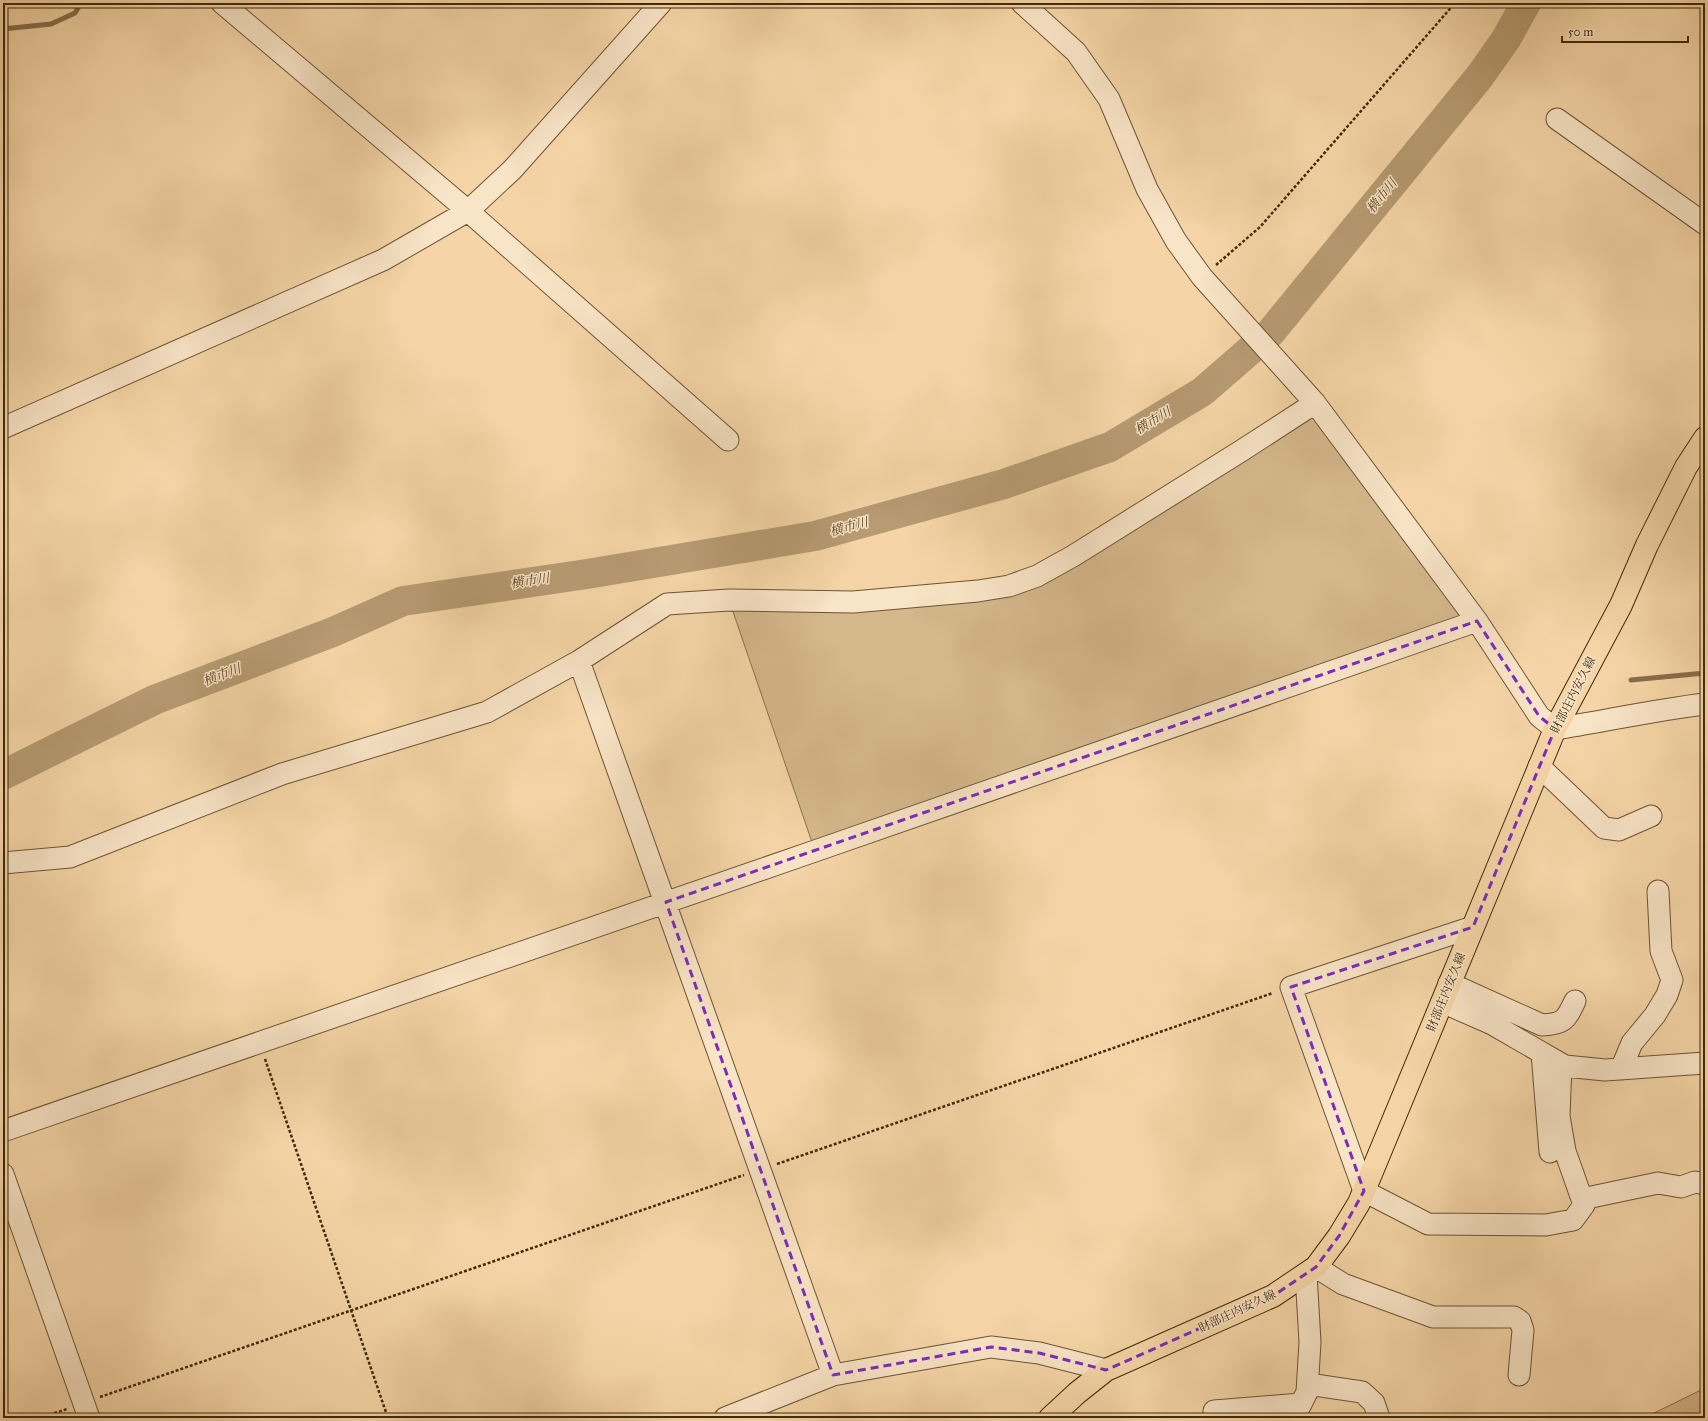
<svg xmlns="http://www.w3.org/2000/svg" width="1708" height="1421" viewBox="0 0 1708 1421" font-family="'IM FELL Great Primer','Noto Serif JP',serif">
<rect width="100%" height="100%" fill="#f5d5a7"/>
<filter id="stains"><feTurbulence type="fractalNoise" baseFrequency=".005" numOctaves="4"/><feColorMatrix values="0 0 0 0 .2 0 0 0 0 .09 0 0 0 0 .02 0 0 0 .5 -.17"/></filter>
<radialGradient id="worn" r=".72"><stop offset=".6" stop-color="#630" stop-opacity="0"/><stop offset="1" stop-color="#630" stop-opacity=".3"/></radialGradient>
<!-- green -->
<path fill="#d6b88d" stroke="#8b714c" d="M 1315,403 L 1477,621 L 815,851 L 729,600 L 1009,586 Z
M 1705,1388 L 1705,1418 L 1644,1418 Z"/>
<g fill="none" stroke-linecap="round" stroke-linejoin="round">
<!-- stream -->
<path stroke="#876e49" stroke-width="5" d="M 3,29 L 51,24 L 75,13 L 81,3
M 1631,680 L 1705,673"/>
<!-- river -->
<path stroke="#b79b72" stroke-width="30" d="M 3,775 L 154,700 L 333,632 L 403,601 L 587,574 L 815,536 L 1004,484 L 1110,447 L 1202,392 L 1271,332 L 1480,76 L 1506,39 L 1526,3"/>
<!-- minor casing -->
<g stroke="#6d5533" stroke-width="23">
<path id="minor" d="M 222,3 L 468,211 L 728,440
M 1022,3 L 1076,52 L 1109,99 L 1147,189 L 1176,241 L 1202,277 L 1315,403 L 1477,621 L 1539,716 L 1555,729 C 1605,721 1655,710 1705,704
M 1557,119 L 1705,224
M 3,428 L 383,260 L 468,211 L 512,170 L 661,3
M 579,661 L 833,1375
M 1539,766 L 1604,828 L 1619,830 L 1651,816
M 3,863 L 70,857 L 282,774 L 487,712 L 579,661 L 667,604 L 729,600 L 853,602 L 978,591 L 1009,586 L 1037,576 L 1073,556 L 1241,451 L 1315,403
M 1473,927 L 1291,987 L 1364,1191 L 1428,1224 L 1546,1225 L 1573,1220 L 1584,1205 L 1565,1151 L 1559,1116 L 1561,1064
M 1449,983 L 1542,1025 C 1564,1024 1566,1020 1575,1001
M 1442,1002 L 1492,1024 L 1565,1066 L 1605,1070 L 1705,1063
M 1542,1053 L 1550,1152
M 1621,1069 L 1632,1043 L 1655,1015 L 1667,995 L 1672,980 L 1661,951 L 1658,891
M 3,1131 L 815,851 L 1477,621
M 3,1174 L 89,1418
M 1582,1199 L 1658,1183 L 1681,1187 L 1695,1182 L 1705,1184
M 1316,1267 L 1343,1284 L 1433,1317 L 1514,1317 L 1520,1321 L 1523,1330 L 1519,1375
M 1308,1384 L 1362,1392 L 1374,1403 L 1379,1418
M 1214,1411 L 1301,1404
M 725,1418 L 833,1375 L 991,1347 L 1039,1353 L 1106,1370
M 1294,1418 L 1307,1392 L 1310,1342 L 1306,1274"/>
</g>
<!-- major casing -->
<g stroke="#402a0c" stroke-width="24">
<path id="major" d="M 1050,1418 L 1077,1393 L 1106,1370 L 1273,1296 L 1316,1267 L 1339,1236 L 1359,1203 L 1555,729 L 1621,605 L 1647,545 L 1686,467 L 1705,438"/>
</g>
<!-- path -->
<path stroke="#402a0c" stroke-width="2.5" stroke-dasharray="3 2" stroke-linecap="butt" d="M 1216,265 L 1260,227 L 1455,3
M 265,1059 L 388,1418
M 777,1164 L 1273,993
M 100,1397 L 744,1175
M 40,1418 L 67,1409"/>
<!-- minor -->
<use href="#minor" stroke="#f8e4c6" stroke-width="21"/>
<!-- major -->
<use href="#major" stroke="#f5d5a7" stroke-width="22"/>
</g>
<!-- marked area -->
<path fill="none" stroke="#7b2cbf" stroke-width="3" stroke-dasharray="8 5" stroke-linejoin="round" d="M 1477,621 L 1539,716 L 1555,729 L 1473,927 L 1291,987 L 1364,1191 L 1339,1236 L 1316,1267 L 1273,1296 L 1106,1370 L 1039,1353 L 991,1347 L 833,1375 L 666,902 Z"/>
<g text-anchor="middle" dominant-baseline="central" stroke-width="3" stroke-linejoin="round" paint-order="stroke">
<!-- street labels -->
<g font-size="12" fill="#402a0c" stroke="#f8e4c6">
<text transform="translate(1573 695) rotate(-63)">財部庄内安久線</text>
<text transform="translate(1446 992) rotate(-68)">財部庄内安久線</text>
<text transform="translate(1237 1311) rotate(-25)">財部庄内安久線</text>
</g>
<!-- water labels -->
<g font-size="13" font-style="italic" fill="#5e4626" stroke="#f8e4c6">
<text transform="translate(1382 196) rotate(-51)">横市川</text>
<text transform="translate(1153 421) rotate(-31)">横市川</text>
<text transform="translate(849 527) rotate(-15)">横市川</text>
<text transform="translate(530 581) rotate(-9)">横市川</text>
<text transform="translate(222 675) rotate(-21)">横市川</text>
</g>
</g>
<!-- margin -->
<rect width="1708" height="1421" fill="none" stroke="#f5d5a7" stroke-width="16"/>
<rect x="4" y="4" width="1700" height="1413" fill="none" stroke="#402a0c" stroke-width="2"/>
<rect x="8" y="8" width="1692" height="1405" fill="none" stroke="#402a0c"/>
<!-- scale -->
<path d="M1562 36v6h126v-6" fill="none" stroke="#402a0c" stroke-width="2"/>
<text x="1568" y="36" font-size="12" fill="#402a0c" stroke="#f8e4c6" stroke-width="3" paint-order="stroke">50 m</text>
<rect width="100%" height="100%" filter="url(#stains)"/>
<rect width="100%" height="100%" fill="url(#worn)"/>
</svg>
